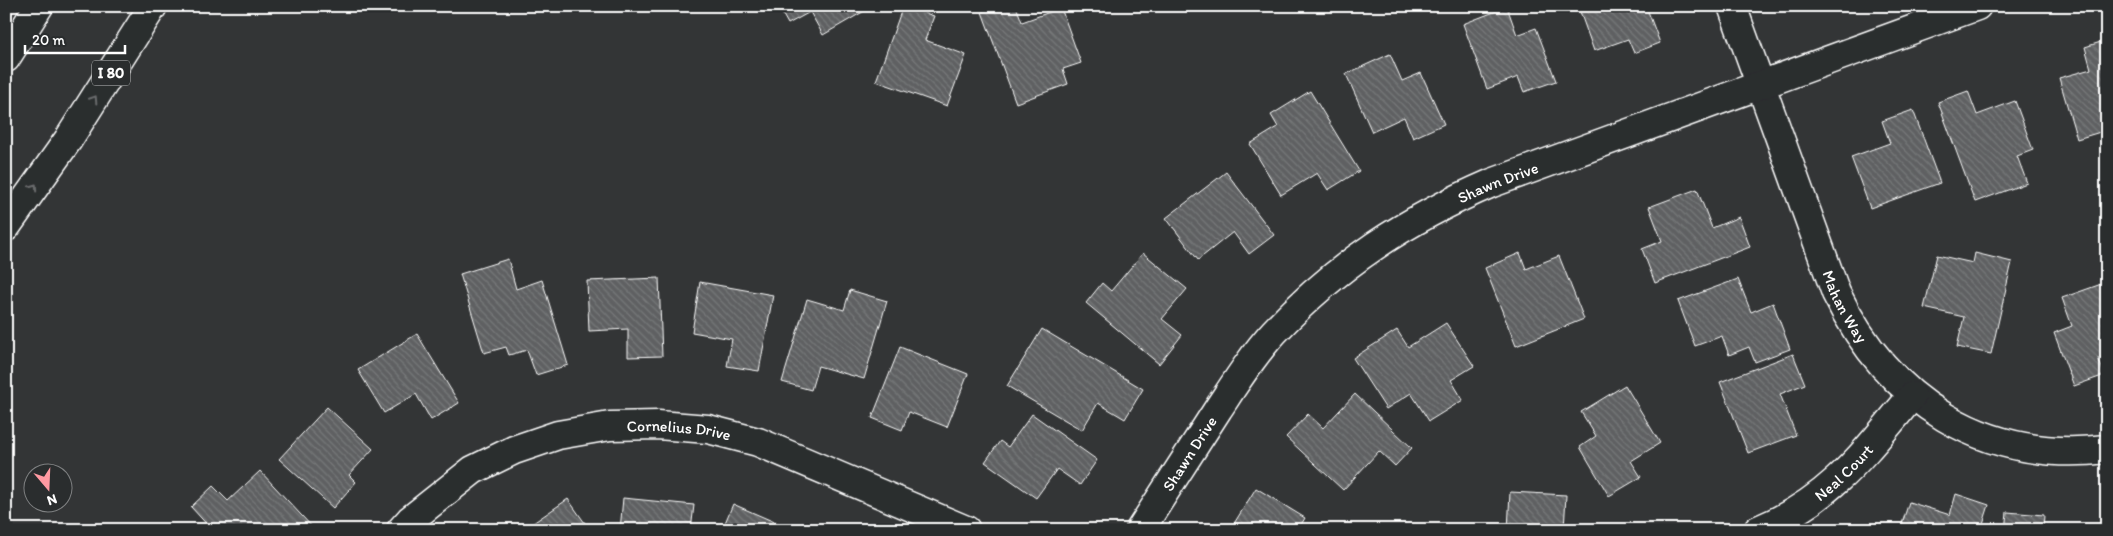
<svg xmlns="http://www.w3.org/2000/svg" width="2113" height="536" viewBox="0 0 2113 536" font-family="Itim,sans-serif">
<defs>
<pattern id="building-back-hatch" width="6" height="6" patternUnits="userSpaceOnUse" patternTransform="scale(1.25)"><rect width="6" height="6" fill="#5f6162"/><path d="M-1 5l2 2M0 0l6 6M5-1l2 2" fill="none" stroke="#77797a"/></pattern>
</defs>
<rect width="100%" height="100%" fill="#333536"/>
<filter id="ink" filterUnits="userSpaceOnUse"><feTurbulence type="fractalNoise" baseFrequency=".02" numOctaves="2"/><feDisplacementMap in="SourceGraphic" scale="10" xChannelSelector="R" yChannelSelector="G"/><feConvolveMatrix kernelMatrix="1 2 1 2 8 2 1 2 1" color-interpolation-filters="sRGB"/></filter>
<g filter="url(#ink)">
<!-- building -->
<path fill="url(#building-back-hatch)" stroke="#fff" d="M 778,6 L 873,6 L 823,35 L 810,12 L 788,24 Z
M 903,6 L 934,16 L 925,40 L 966,55 L 947,106 L 876,81 Z
M 998,6 L 1016,6 L 1022,22 L 1061,8 L 1081,63 L 1063,69 L 1068,84 L 1016,103 L 982,12 Z
M 1578,6 L 1646,6 L 1660,43 L 1634,53 L 1628,39 L 1594,51 Z
M 1507,7 L 1517,35 L 1536,28 L 1556,81 L 1524,92 L 1518,77 L 1487,89 L 1463,24 Z
M 2107,40 L 2107,130 L 2077,139 L 2059,78 L 2091,69 L 2085,47 Z
M 1390,54 L 1402,81 L 1421,73 L 1444,124 L 1413,138 L 1404,117 L 1372,132 L 1346,74 Z
M 1310,91 L 1359,171 L 1328,190 L 1317,173 L 1281,195 L 1250,144 L 1278,127 L 1271,115 Z
M 1968,91 L 1977,115 L 2015,101 L 2033,150 L 2017,156 L 2027,183 L 1975,202 L 1938,102 Z
M 1913,110 L 1940,183 L 1870,208 L 1851,157 L 1890,143 L 1882,121 Z
M 1226,172 L 1274,235 L 1249,254 L 1233,232 L 1198,260 L 1166,218 Z
M 1697,189 L 1712,228 L 1739,217 L 1750,247 L 1655,283 L 1642,249 L 1662,241 L 1649,207 Z
M 1143,253 L 1187,289 L 1162,319 L 1182,335 L 1159,364 L 1086,303 L 1102,283 L 1111,291 Z
M 1520,253 L 1526,269 L 1559,256 L 1584,319 L 1516,346 L 1485,268 Z
M 1975,253 L 2012,262 L 1991,354 L 1957,347 L 1964,317 L 1924,308 L 1937,255 L 1973,263 Z
M 508,259 L 516,289 L 542,280 L 568,365 L 536,375 L 527,350 L 509,355 L 506,347 L 484,353 L 460,274 Z
M 659,278 L 662,356 L 628,357 L 628,329 L 589,331 L 587,281 Z
M 1738,279 L 1751,312 L 1773,303 L 1790,349 L 1755,362 L 1749,347 L 1729,355 L 1722,336 L 1695,346 L 1678,301 Z
M 700,282 L 773,295 L 759,371 L 727,366 L 732,339 L 692,332 Z
M 2107,282 L 2107,355 L 2098,358 L 2105,375 L 2074,386 L 2054,333 L 2072,326 L 2062,298 Z
M 850,290 L 887,301 L 864,379 L 818,366 L 811,390 L 782,382 L 807,299 L 844,310 Z
M 1446,323 L 1474,366 L 1451,380 L 1463,400 L 1429,421 L 1411,393 L 1386,409 L 1353,358 L 1397,330 L 1408,347 Z
M 1042,329 L 1143,389 L 1125,419 L 1098,403 L 1082,430 L 1007,386 Z
M 417,334 L 459,403 L 431,420 L 416,394 L 384,413 L 358,370 Z
M 900,347 L 968,374 L 947,427 L 909,412 L 902,430 L 872,418 Z
M 1793,354 L 1805,384 L 1780,394 L 1796,435 L 1748,453 L 1720,382 Z
M 1625,385 L 1660,443 L 1631,461 L 1641,477 L 1609,496 L 1580,447 L 1596,436 L 1581,412 Z
M 1355,394 L 1412,448 L 1395,466 L 1379,451 L 1343,490 L 1286,437 L 1308,414 L 1323,428 Z
M 327,407 L 373,449 L 349,475 L 356,482 L 333,508 L 279,459 Z
M 1032,414 L 1097,460 L 1080,485 L 1057,469 L 1036,498 L 985,462 L 1000,441 L 1008,447 Z
M 260,471 L 315,530 L 212,530 L 191,507 L 213,486 L 228,501 Z
M 1256,488 L 1305,518 L 1298,530 L 1230,530 Z
M 1510,492 L 1566,495 L 1564,530 L 1508,530 Z
M 1956,494 L 1989,505 L 1981,530 L 1900,530 L 1909,502 L 1950,515 Z
M 623,498 L 694,505 L 691,530 L 620,530 Z
M 568,499 L 587,526 L 581,530 L 523,530 Z
M 733,504 L 793,530 L 722,530 Z
M 2007,512 L 2044,515 L 2043,530 L 2005,530 Z"/>
<g fill="none" stroke-linecap="round" stroke-linejoin="round">
<!-- minor casing -->
<g stroke="#fff" stroke-width="31">
<g id="minor">
<path id="s1" d="M 1732,6 L 1836,293 C 1888,401 1984,464 2107,449"/>
<path id="s2" d="M 401,530 L 410,520 L 473,470 L 514,450 L 558,435 L 610,426 L 658,425 L 708,429 L 758,442 L 966,530"/>
<path id="s3" d="M 1758,530 C 1831,500 1864,453 1912,396"/>
</g>
</g>
<!-- tertiary casing -->
<g stroke="#fff" stroke-width="31">
<g id="tertiary">
<path id="s4" d="M 1140,530 C 1166,489 1192,449 1218,409 C 1236,382 1253,355 1274,332 C 1338,264 1406,220 1492,183 L 1977,6"/>
</g>
</g>
<!-- motorway casing -->
<g stroke="#fff" stroke-width="31">
<path id="motorway" d="M 6,58 L 39,6
M 6,227 L 68,140 L 153,6"/>
</g>
<!-- minor -->
<use href="#minor" stroke="#2a2d2e" stroke-width="28"/>
<!-- tertiary -->
<use href="#tertiary" stroke="#2a2d2e" stroke-width="28"/>
<!-- motorway -->
<use href="#motorway" stroke="#2a2d2e" stroke-width="28"/>
</g>
<!-- one-way arrows -->
<defs><path id="oneway-chevron" d="M-2-3.5L2.5 0L-2 3.5" fill="none" stroke-width="1.6" stroke-linecap="round" stroke-linejoin="round" transform="scale(1.25)"/></defs>
<g stroke="#6a6c6d">
<use href="#oneway-chevron" transform="translate(94 99) rotate(-57)"/>
<use href="#oneway-chevron" transform="translate(34 187) rotate(-55)"/>
</g>
</g>
<g text-anchor="middle" dominant-baseline="central" stroke-width="4" stroke-linejoin="round" paint-order="stroke">
<!-- shield labels -->
<rect fill="#2a2d2e" stroke="#bfc0c0" stroke-width="1" x="92" y="60.5" width="38" height="25" rx="4"/>
<g font-size="15" font-weight="bold" fill="#fff">
<text x="111" y="73">I 80</text>
</g>
<!-- street labels -->
<g font-size="16" fill="#fff" stroke="#2a2d2e">
<text stroke="none"><textPath href="#s4" startOffset="511">Shawn Drive</textPath></text>
<text stroke="none"><textPath href="#s1" startOffset="321">Mahan Way</textPath></text>
<text stroke="none"><textPath href="#s2" startOffset="308">Cornelius Drive</textPath></text>
<text stroke="none"><textPath href="#s4" startOffset="91">Shawn Drive</textPath></text>
<text stroke="none"><textPath href="#s3" startOffset="104">Neal Court</textPath></text>
</g>
</g>
<!-- margin -->
<rect width="2113" height="536" fill="none" stroke="#2a2d2e" stroke-width="25"/>
<rect x="12" y="12" width="2088" height="511" fill="none" stroke="#fff" stroke-width="2" filter="url(#ink)"/>
<!-- north arrow -->
<g transform="translate(48 488) rotate(161)"><circle r="24" fill="#2a2d2e" stroke="#7f8182"/>
<path d="M0-4L9 19L0 12L-9 19Z" fill="#ff9aa2"/>
<text y="-8" font-size="14" font-weight="bold" text-anchor="middle" fill="#ffffff">N</text>
</g>
<!-- scale -->
<path d="M25 45v8h100v-8" fill="none" stroke="#ffffff" stroke-width="2.5"/>
<text x="32" y="45" font-size="15" fill="#ffffff" stroke="#2a2d2e" stroke-width="4" paint-order="stroke">20 m</text>
</svg>
